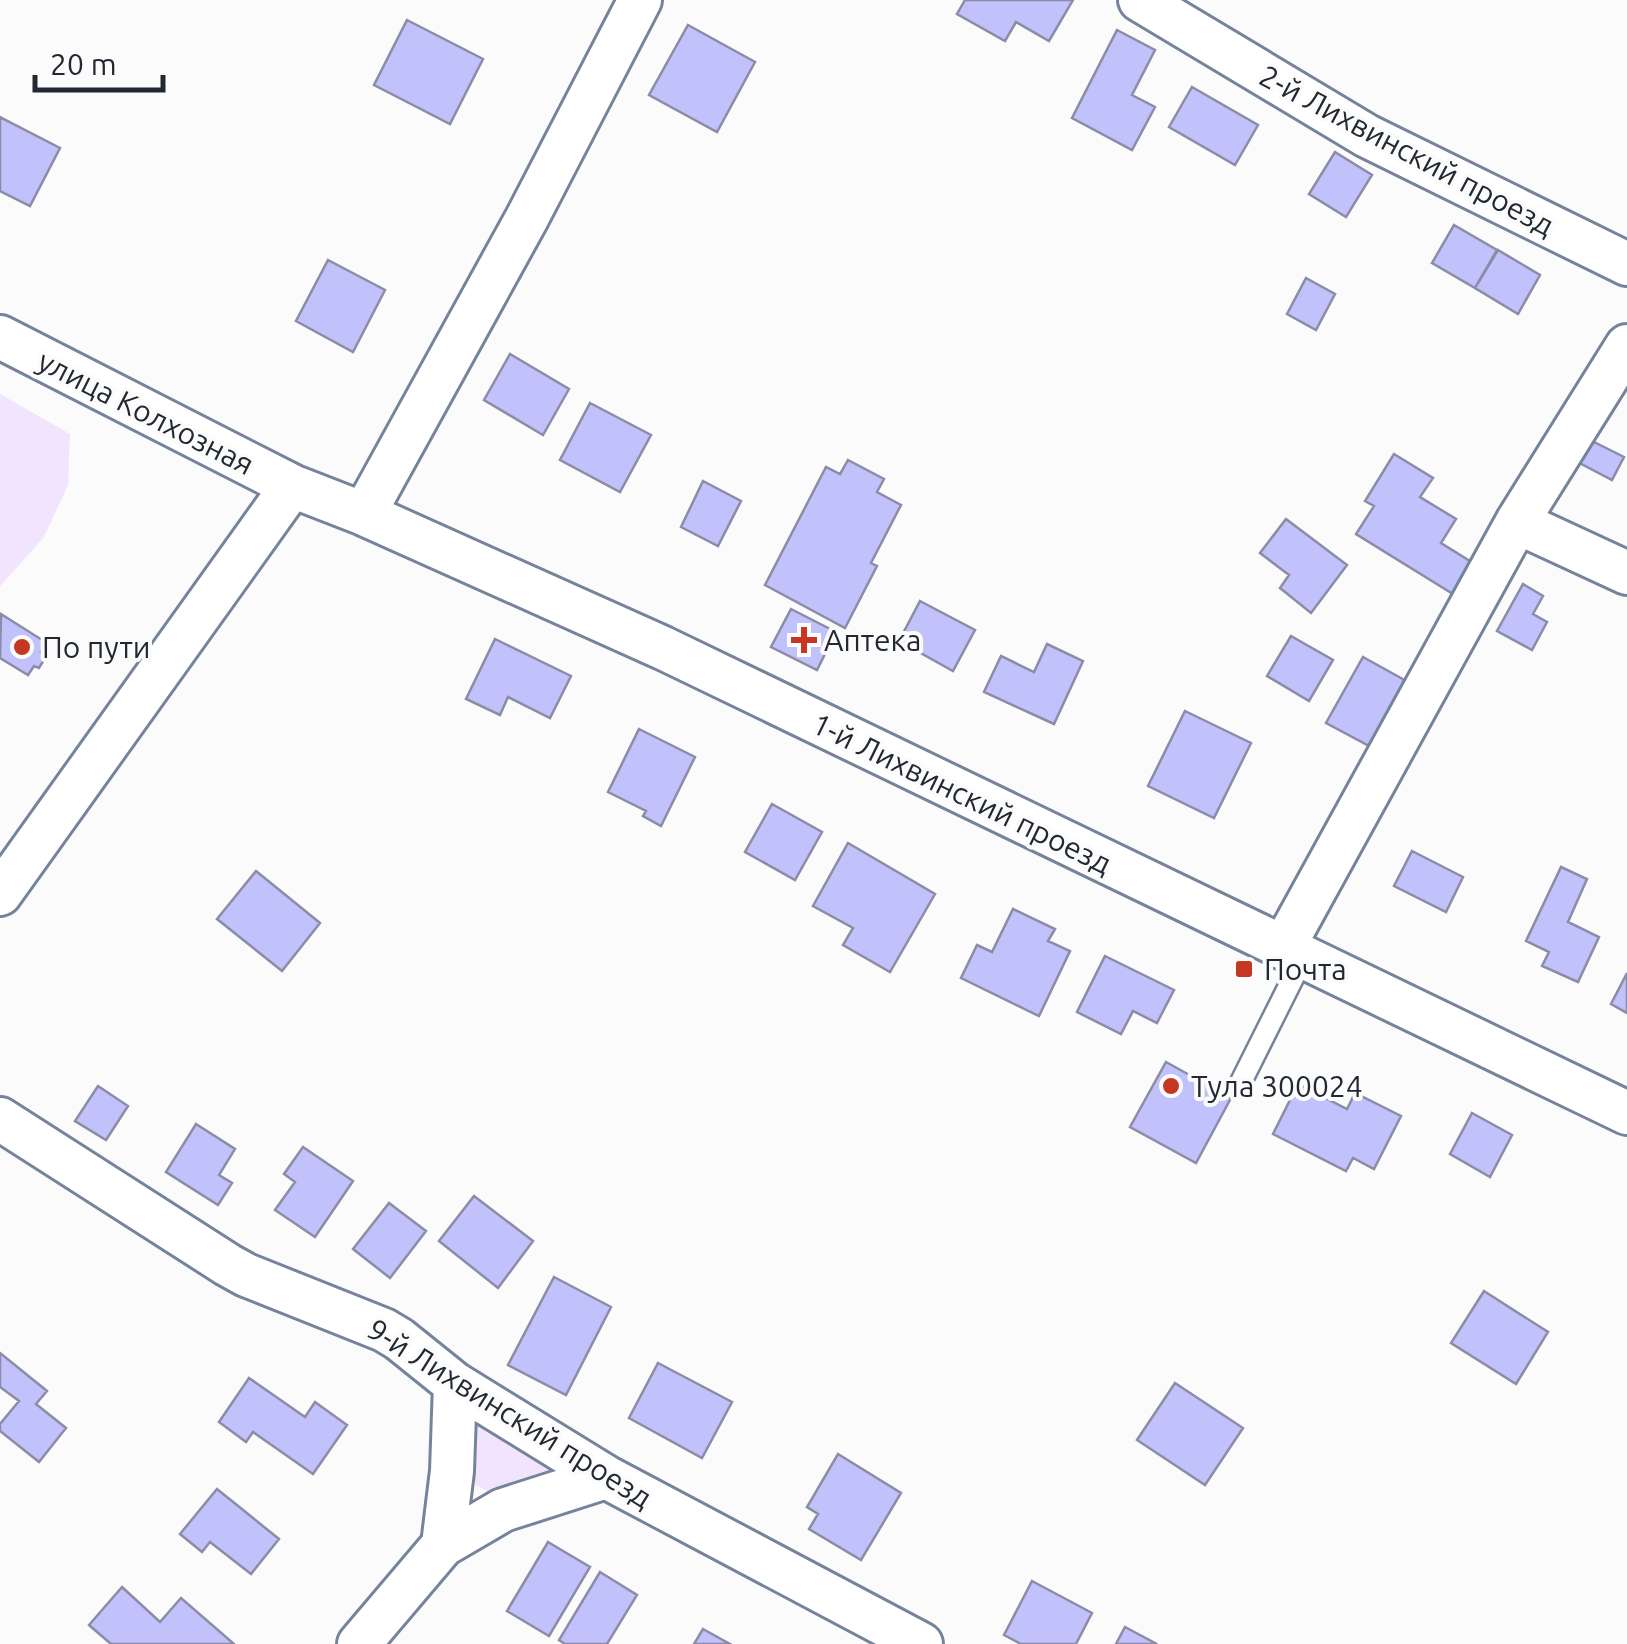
<svg xmlns="http://www.w3.org/2000/svg" width="1627" height="1644" viewBox="0 0 1627 1644" font-family="Ubuntu,sans-serif">
<rect width="100%" height="100%" fill="#fbfbfb"/>
<!-- green -->
<path fill="#f2e4fd" d="M 0,394 L 70,434 L 68,485 L 44,537 L 0,586 Z
M 472,1417 L 549,1464 L 547,1476 L 491,1494 L 466,1479 Z"/>
<!-- building -->
<path fill="#c1c1fb" stroke="#8c8ca6" stroke-width="2.5" d="M 965,0 L 1073,0 L 1049,41 L 1016,22 L 1005,41 L 957,14 Z
M 407,20 L 483,59 L 450,124 L 374,85 Z
M 688,25 L 755,62 L 717,132 L 649,95 Z
M 1117,30 L 1155,50 L 1132,95 L 1155,107 L 1132,150 L 1072,118 Z
M 1192,87 L 1258,125 L 1235,165 L 1169,127 Z
M 0,117 L 60,148 L 30,206 L 0,191 Z
M 1335,152 L 1372,175 L 1346,217 L 1309,194 Z
M 1454,225 L 1497,250 L 1475,288 L 1432,263 Z
M 1498,250 L 1540,275 L 1518,314 L 1475,288 Z
M 328,260 L 385,290 L 353,352 L 296,321 Z
M 1306,278 L 1335,294 L 1316,330 L 1287,314 Z
M 510,354 L 569,389 L 543,435 L 484,400 Z
M 590,403 L 651,435 L 620,492 L 560,460 Z
M 1582,436 L 1624,457 L 1612,480 L 1570,458 Z
M 1394,454 L 1433,478 L 1420,497 L 1456,519 L 1441,543 L 1473,563 L 1453,594 L 1356,534 L 1374,506 L 1365,501 Z
M 848,460 L 884,479 L 877,492 L 901,505 L 871,563 L 877,566 L 845,628 L 765,585 L 826,467 L 840,474 Z
M 703,481 L 741,501 L 718,546 L 681,527 Z
M 1286,519 L 1347,565 L 1311,613 L 1280,588 L 1289,575 L 1260,553 Z
M 1523,584 L 1543,596 L 1533,614 L 1547,622 L 1532,650 L 1497,631 Z
M 920,601 L 975,630 L 953,671 L 899,641 Z
M 791,609 L 836,632 L 817,670 L 771,647 Z
M 1,614 L 47,643 L 41,652 L 47,655 L 39,668 L 34,666 L 28,675 L 0,658 Z
M 1291,636 L 1333,660 L 1309,701 L 1267,676 Z
M 495,639 L 571,676 L 550,718 L 508,697 L 500,715 L 466,699 Z
M 1047,644 L 1083,661 L 1054,724 L 984,692 L 1001,656 L 1034,672 Z
M 1363,657 L 1408,682 L 1373,748 L 1326,723 Z
M 1185,711 L 1251,743 L 1214,818 L 1148,786 Z
M 639,729 L 695,757 L 661,826 L 643,816 L 646,811 L 608,792 Z
M 772,804 L 822,832 L 795,880 L 745,852 Z
M 848,843 L 935,894 L 890,972 L 843,945 L 853,928 L 813,906 Z
M 1412,851 L 1463,877 L 1446,912 L 1394,886 Z
M 1561,867 L 1587,879 L 1568,922 L 1599,937 L 1578,982 L 1542,966 L 1549,952 L 1526,941 Z
M 256,871 L 320,923 L 282,971 L 217,919 Z
M 1013,909 L 1055,929 L 1048,941 L 1070,951 L 1039,1016 L 961,978 L 977,945 L 992,952 Z
M 1105,956 L 1174,990 L 1157,1023 L 1133,1011 L 1121,1034 L 1077,1012 Z
M 1627,973 L 1627,1013 L 1611,1004 Z
M 1166,1062 L 1231,1098 L 1196,1163 L 1130,1127 Z
M 1298,1084 L 1347,1109 L 1355,1093 L 1401,1116 L 1374,1169 L 1353,1158 L 1346,1171 L 1273,1134 Z
M 98,1086 L 128,1106 L 106,1140 L 75,1121 Z
M 1472,1113 L 1512,1135 L 1490,1177 L 1450,1154 Z
M 196,1124 L 235,1149 L 219,1175 L 232,1183 L 218,1205 L 166,1172 Z
M 303,1147 L 353,1181 L 315,1237 L 275,1210 L 295,1182 L 284,1174 Z
M 474,1196 L 533,1241 L 498,1288 L 439,1241 Z
M 389,1203 L 426,1231 L 390,1278 L 353,1249 Z
M 554,1277 L 611,1307 L 566,1395 L 508,1365 Z
M 1484,1291 L 1548,1332 L 1516,1384 L 1451,1343 Z
M 0,1353 L 47,1391 L 36,1404 L 66,1428 L 39,1462 L 0,1431 L 0,1424 L 19,1401 L 0,1387 Z
M 658,1363 L 732,1402 L 702,1458 L 629,1418 Z
M 249,1378 L 305,1417 L 315,1402 L 347,1425 L 313,1474 L 253,1432 L 246,1442 L 219,1422 Z
M 1175,1383 L 1243,1428 L 1205,1485 L 1137,1440 Z
M 838,1454 L 901,1493 L 861,1560 L 809,1529 L 818,1514 L 807,1507 Z
M 217,1489 L 279,1539 L 251,1574 L 210,1542 L 202,1552 L 180,1534 Z
M 548,1542 L 590,1567 L 549,1636 L 507,1611 Z
M 600,1572 L 637,1595 L 607,1644 L 565,1644 L 559,1640 Z
M 1032,1581 L 1092,1613 L 1076,1644 L 1021,1644 L 1004,1635 Z
M 122,1587 L 160,1622 L 181,1598 L 234,1644 L 111,1644 L 89,1625 Z
M 1125,1627 L 1157,1644 L 1116,1644 Z
M 703,1629 L 730,1644 L 694,1644 Z"/>
<g fill="none" stroke-linecap="round" stroke-linejoin="round">
<!-- service casing -->
<g stroke="#75849a" stroke-width="25">
<path id="service" d="M 1241,1082 L 1303,958"/>
</g>
<!-- minor casing -->
<g stroke="#75849a" stroke-width="48">
<path id="minor" d="M 1140,0 L 1367,136 L 1627,264
M 0,337 L 292,486 L 364,514 L 663,648 L 1627,1113
M 364,514 L 527,218 L 640,0
M 1517,522 L 1627,573
M 0,894 L 292,486
M 1283,948 L 1517,522 L 1627,346
M 0,1119 L 228,1265 L 246,1275 L 384,1330 L 399,1339 L 455,1384 L 606,1477 L 921,1644
M 443,1545 L 503,1510 L 606,1477
M 359,1644 L 443,1545 L 452,1471 L 455,1384"/>
</g>
<!-- service -->
<use href="#service" stroke="#fff" stroke-width="20"/>
<!-- minor -->
<use href="#minor" stroke="#fff" stroke-width="42"/>
</g>
<!-- markers -->
<g fill="#c43823" stroke="#fbfbfb" stroke-width="4">
<path d="M799 625h10v10h10v10h-10v10h-10v-10h-10v-10h10z"/>
<circle cx="22" cy="647" r="10"/>
<rect x="1234" y="959" width="20" height="20" rx="5"/>
<circle cx="1171" cy="1086" r="10"/>
</g>
<g text-anchor="middle" dominant-baseline="central" stroke-width="8" stroke-linejoin="round" paint-order="stroke">
<!-- street labels -->
<g font-size="30" fill="#222831" stroke="#fbfbfb">
<text transform="translate(1407 150) rotate(28)">2-й Лихвинский проезд</text>
<text transform="translate(146 412) rotate(27)">улица Колхозная</text>
<text transform="translate(962 793) rotate(26)">1-й Лихвинский проезд</text>
<text transform="translate(510 1413) rotate(32)">9-й Лихвинский проезд</text>
</g>
<!-- poi labels -->
<g font-size="30" fill="#222831" stroke="#fbfbfb" text-anchor="start">
<text x="824" y="640">Аптека</text>
<text x="42" y="647">По пути</text>
<text x="1264" y="969">Почта</text>
<text x="1191" y="1086">Тула 300024</text>
</g>
</g>
<!-- scale -->
<path d="M35 75v15h128v-15" fill="none" stroke="#222831" stroke-width="5"/>
<text x="50" y="75" font-size="30" fill="#222831" stroke="#fbfbfb" stroke-width="8" paint-order="stroke">20 m</text>
</svg>
